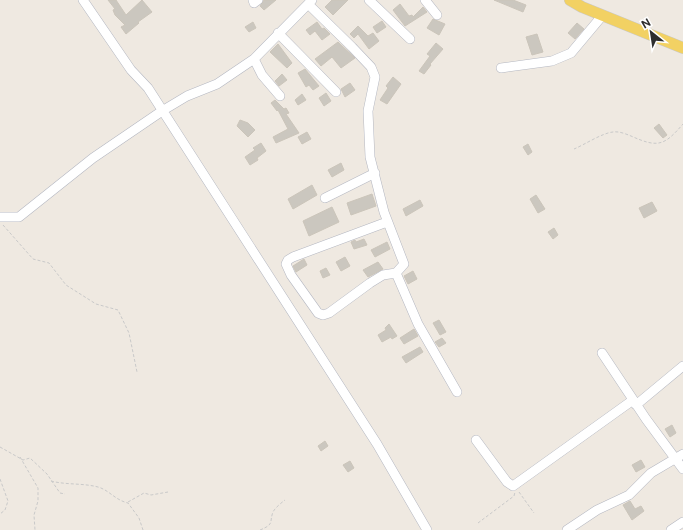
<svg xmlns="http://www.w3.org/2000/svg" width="683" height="530" viewBox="0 0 683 530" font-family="'Public Sans',sans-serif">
<rect width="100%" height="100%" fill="#efe9e1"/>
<!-- building -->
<path fill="#cbc7bf" stroke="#cbc5ba" d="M 108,0 L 116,0 L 126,15 L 142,0 L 152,12 L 138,22 L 139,23 L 126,34 L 121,27 L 125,25 L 115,15 L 113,10 L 115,9 Z
M 264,0 L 276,0 L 264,10 L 260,6 Z
M 332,0 L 348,0 L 333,15 L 325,7 Z
M 494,0 L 513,0 L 526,5 L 523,12 Z
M 400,4 L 409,16 L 412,15 L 413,17 L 423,7 L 427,12 L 405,26 L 393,10 Z
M 433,19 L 445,24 L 439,35 L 427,28 Z
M 382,21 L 386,27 L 377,33 L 373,27 Z
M 253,22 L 256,28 L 249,32 L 245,27 Z
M 317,22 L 322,29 L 324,28 L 330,34 L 322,40 L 315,31 L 310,35 L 306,30 Z
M 577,23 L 584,29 L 575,39 L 568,33 Z
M 358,26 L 368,36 L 373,33 L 379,41 L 369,49 L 358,34 L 354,38 L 350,34 Z
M 537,34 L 543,52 L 532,55 L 526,37 Z
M 338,42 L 355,58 L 341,68 L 332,57 L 321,66 L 315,59 Z
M 436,43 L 443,49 L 430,64 L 431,65 L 424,74 L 419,71 L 430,56 L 427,54 Z
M 278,44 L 292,63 L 287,68 L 270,52 Z
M 305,69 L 319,86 L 313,90 L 309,85 L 306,87 L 298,73 Z
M 282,74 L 287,80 L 279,86 L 275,81 Z
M 393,77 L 401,84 L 387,104 L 380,100 L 388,88 L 386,86 Z
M 350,83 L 355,90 L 345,97 L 341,89 Z
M 326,93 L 331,101 L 324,106 L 319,98 Z
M 302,94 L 306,100 L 298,105 L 295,100 Z
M 275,100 L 284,109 L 286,108 L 289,113 L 286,114 L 299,133 L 276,143 L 273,137 L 288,129 L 278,110 L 277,111 L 271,103 Z
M 240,120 L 248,123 L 255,130 L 248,137 L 237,126 Z
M 659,124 L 667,135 L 663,138 L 654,128 Z
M 307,132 L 311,139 L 302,144 L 298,137 Z
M 261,143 L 266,151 L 257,158 L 258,160 L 250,165 L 245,157 L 255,150 L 253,148 Z
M 528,144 L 532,152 L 528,155 L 523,147 Z
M 341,163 L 344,170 L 332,177 L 328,170 Z
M 312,185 L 317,195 L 293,209 L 288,199 Z
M 372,194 L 376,206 L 351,215 L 347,203 Z
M 536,195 L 545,209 L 538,213 L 530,199 Z
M 420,200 L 423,206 L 406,216 L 403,209 Z
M 652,202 L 657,211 L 644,218 L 639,208 Z
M 332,207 L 339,222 L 309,236 L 303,221 Z
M 554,228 L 558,235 L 553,239 L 548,232 Z
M 364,239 L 367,245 L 354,249 L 351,242 L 355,240 L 356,242 Z
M 387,242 L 390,249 L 375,257 L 371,250 Z
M 345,257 L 350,266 L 341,271 L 336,262 Z
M 304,259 L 307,265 L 296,272 L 293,266 Z
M 378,262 L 383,269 L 368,277 L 363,270 Z
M 326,268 L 330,275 L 323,278 L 320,271 Z
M 413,271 L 417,279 L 408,284 L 404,276 Z
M 439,320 L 446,332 L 440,335 L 433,323 Z
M 389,324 L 397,336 L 392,339 L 391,337 L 382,342 L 378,335 L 386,330 L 385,328 Z
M 414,329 L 418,336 L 404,344 L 400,338 Z
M 442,338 L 446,343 L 439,347 L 435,342 Z
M 420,347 L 423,352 L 406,363 L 402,357 Z
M 672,425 L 676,433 L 670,437 L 665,429 Z
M 325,441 L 328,446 L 321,451 L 318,446 Z
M 641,460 L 645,467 L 636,472 L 632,465 Z
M 350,461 L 354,468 L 348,472 L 343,465 Z
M 630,501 L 635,509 L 641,506 L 644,511 L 632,520 L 623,505 Z"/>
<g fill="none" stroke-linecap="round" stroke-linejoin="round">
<!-- minor casing -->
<g stroke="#b4b7c1" stroke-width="10">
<path id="minor" d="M 83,0 L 131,70 L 148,88 L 377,444 L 427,530
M 253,0 L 254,3 L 258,0
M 369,0 L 410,39
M 425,0 L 437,15
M 308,4 L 352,47 L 371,67 L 375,77 L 368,111 L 370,157 L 384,212 L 404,264 L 396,273 L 418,324 L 457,392
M 278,33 L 336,92
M 254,59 L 262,75 L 280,96
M 501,68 L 552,61 L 571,53 L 602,16
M 325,198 L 375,173
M 0,217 L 19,217 L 93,158 L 162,111 L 187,96 L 217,84 L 254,59 L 312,0
M 387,222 L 293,257 L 288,260 L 286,264 L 291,275 L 318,313 L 323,315 L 329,313 L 370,283 L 383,275 L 396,273
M 602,353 L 646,419 L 683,469
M 636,405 L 683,366
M 476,440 L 507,482 L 513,486 L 633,400
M 567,530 L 597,510 L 629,495 L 651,473 L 683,454
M 671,530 L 683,522"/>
</g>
<!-- major casing -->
<g stroke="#c9c9c9" stroke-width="12">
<path id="major" d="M 570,0 L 582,7 L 683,48"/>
</g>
<!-- path -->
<path stroke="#c9c9c9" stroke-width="1" stroke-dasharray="3 2" stroke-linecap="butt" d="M 574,149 C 584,145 602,133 613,132 C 619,131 626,134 631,136 C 658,148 664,146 683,124
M 3,225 L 33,259 L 49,263 L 66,285 L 96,304 L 118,310 L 129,333 L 137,372
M 0,447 L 23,460 L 30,458 L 47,474 L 60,493 L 65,494
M 20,457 L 38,488 L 38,501 L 34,515 L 35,530
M 0,479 L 8,501 L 5,510 L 0,514
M 51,481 C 66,485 83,483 98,487 C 109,490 115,500 128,503 L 139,518 L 143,530
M 519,492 L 534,513
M 128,502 L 144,493 L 151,495 L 168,492
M 478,523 L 514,496 L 515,492
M 260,530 C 275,524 269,522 273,512 C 275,508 281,503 285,500"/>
<!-- minor -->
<use href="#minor" stroke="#fff" stroke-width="9"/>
<!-- major -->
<use href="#major" stroke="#f2d163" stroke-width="11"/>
</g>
<!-- north arrow -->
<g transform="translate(651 32) rotate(330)" stroke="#ffffff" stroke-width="3" paint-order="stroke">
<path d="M0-3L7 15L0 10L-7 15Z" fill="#2e2e2e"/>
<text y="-6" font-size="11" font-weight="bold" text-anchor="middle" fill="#2e2e2e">N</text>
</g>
</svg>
